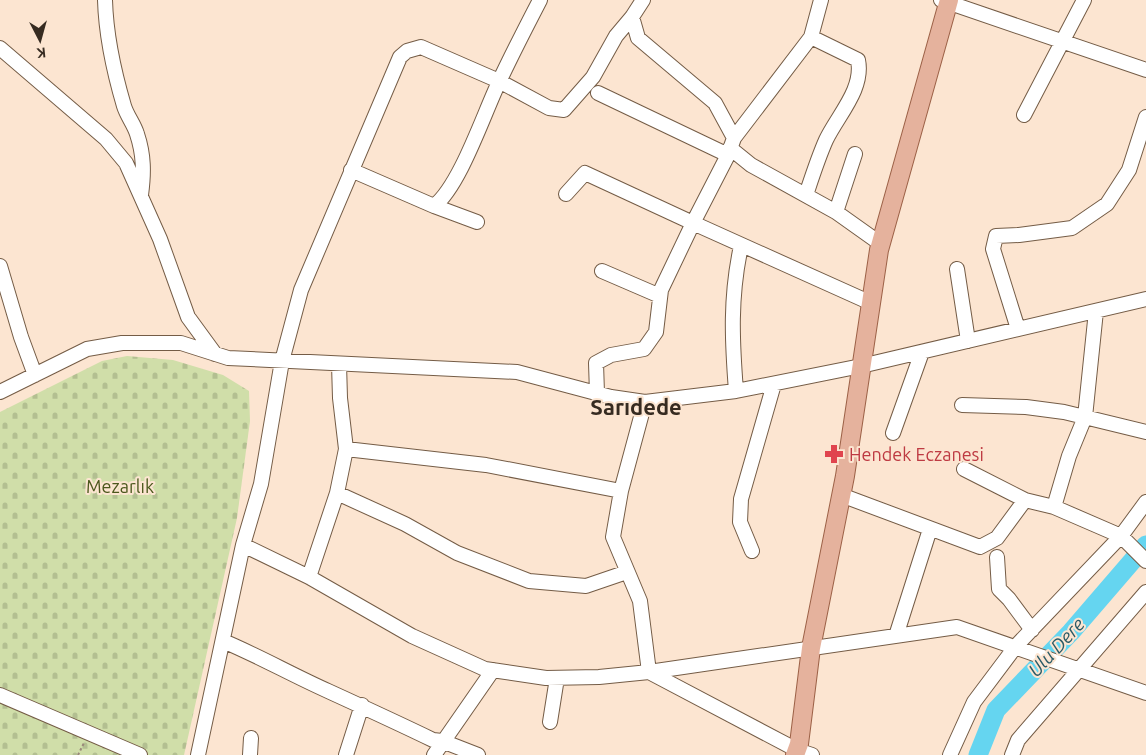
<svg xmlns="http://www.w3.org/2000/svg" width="1146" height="755" viewBox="0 0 1146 755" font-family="Ubuntu,sans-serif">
<defs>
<pattern id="cemetery-stones" width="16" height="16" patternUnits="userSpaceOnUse" patternTransform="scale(1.25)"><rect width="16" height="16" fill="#d0dea9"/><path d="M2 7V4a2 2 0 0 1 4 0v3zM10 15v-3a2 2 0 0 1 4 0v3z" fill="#b3bf91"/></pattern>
</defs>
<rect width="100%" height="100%" fill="#fce5d1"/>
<!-- cemetery -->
<path fill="url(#cemetery-stones)" d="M 127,356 L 173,360 L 223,375 L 249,391 L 250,421 L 237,518 L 184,755 L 0,755 L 0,412 L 102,361 Z"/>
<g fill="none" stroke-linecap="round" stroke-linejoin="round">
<!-- river -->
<path stroke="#65d5f0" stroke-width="19" d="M 978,755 L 996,710 L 1071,632 L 1146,545"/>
<!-- minor casing -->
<g stroke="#745c46" stroke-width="16">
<path id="minor" d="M 105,0 C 106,36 114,72 124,106 C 127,116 134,124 137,134 C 144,155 144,173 141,195
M 821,0 L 811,37 L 734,138 L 728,155 L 693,223 L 871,303
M 941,0 L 1146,70
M 632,17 L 638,38 L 715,103 L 734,138
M 0,48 L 106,139 L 126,163 L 160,239 L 188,317 L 215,354
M 598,93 L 728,155
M 1024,115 L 1084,0
M 730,148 L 751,165 L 836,212 L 881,244
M 351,170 L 434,206 C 460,186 484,113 499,82 C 512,54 526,27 540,0
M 566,194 L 585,173 L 693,223 L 661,290 L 656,332 L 644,349 L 611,355 L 596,363 L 597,393
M 806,195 C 812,177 818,158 826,140 C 838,115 864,89 858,60 L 811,37
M 434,206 L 477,222
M 836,212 L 855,154
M 0,266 L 21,337 L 35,375
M 957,269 L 968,341
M 602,271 L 660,296
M 1018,329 L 993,249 L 996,236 L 1019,235 L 1072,228 L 1107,204 L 1129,170 L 1146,117
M 736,391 C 732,340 730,297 741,246
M 0,392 L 87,349 L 122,343 L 181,343 L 228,358 L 517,372 L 611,397 L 645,402 L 736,391 L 861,366 L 1146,299
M 645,402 L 621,491 L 613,537 L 640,601 L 649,672 L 957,627 L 1146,693
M 962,405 L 1026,407 L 1064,412 L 1146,432
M 893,433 L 922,352
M 346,449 L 486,465 L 621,491
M 964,469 L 1025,500
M 337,493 L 405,524 L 457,553 L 529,581 L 586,586 L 627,572
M 841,495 L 980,547 L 997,538 L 1025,500 L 1054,507 L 1121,536 L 1016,646 L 974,702 L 950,755
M 1146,502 L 1121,536 L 1146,561
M 1054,507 L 1069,456 L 1085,417 L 1096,311
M 243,545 L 261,484 L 282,361 L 301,290 L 400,57 L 407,51 L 421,47 L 499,81 L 549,108 L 564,110 L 593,77 L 616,36 L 632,17 L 643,0
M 752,551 L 740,522 L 741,499 L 774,384
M 997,557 L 999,589 L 1009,599 L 1032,630
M 309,577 L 337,493 L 346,449 L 340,398 L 339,364
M 896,636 L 930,529
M 223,641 C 259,656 292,675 328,691 C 363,707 398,723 433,740 L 442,741 L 478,755
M 0,695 L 140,755
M 550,722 L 557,678
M 198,755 L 243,545 L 309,577 L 412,636 L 485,669 L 546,678 L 599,677 L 649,672 L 797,750 L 812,755
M 250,755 L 251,738
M 346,755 L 362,705
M 434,755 L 493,670
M 1012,755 L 1018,740 L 1146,592"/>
</g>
<!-- major casing -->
<g stroke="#9c6147" stroke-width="20">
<path id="major" d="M 795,755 L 799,744 L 811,648 L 845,476 L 879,250 L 949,0"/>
</g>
<!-- path -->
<path stroke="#9a897a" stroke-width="2" stroke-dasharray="2.5 2.5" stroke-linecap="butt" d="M 78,755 L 84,743"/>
<!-- minor -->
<use href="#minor" stroke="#fff" stroke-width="14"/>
<!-- major -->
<use href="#major" stroke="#e5b29d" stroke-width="18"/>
</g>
<!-- icons -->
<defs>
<g id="pharmacy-bare" transform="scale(1.5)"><path d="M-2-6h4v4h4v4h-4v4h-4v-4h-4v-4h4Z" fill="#e0444e" stroke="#fce5d1" stroke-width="2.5" paint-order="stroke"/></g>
</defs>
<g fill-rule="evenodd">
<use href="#pharmacy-bare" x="834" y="454"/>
</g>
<g text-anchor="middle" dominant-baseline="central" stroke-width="4" stroke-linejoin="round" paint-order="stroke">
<!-- health labels -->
<g font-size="18" fill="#be3a42" stroke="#fce5d1" text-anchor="start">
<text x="849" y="454">Hendek Eczanesi</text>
</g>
<!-- park labels -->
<g font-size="18" fill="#4c581d" stroke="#fce5d1">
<text x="120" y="486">Mezarlık</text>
</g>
<!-- water labels -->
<g font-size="19" font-style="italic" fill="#2b5b67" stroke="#fce5d1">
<text transform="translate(1056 647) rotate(-47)">Ulu Dere</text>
</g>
<!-- district labels -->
<g font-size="22" font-weight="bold" fill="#362b21" stroke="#fce5d1">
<text x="636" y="406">Sarıdede</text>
</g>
</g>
<!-- north arrow -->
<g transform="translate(40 40) rotate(174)" stroke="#fce5d1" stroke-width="4" paint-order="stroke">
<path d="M0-4L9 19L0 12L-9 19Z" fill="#362b21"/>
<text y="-8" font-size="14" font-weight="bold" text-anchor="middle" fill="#362b21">K</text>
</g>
</svg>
